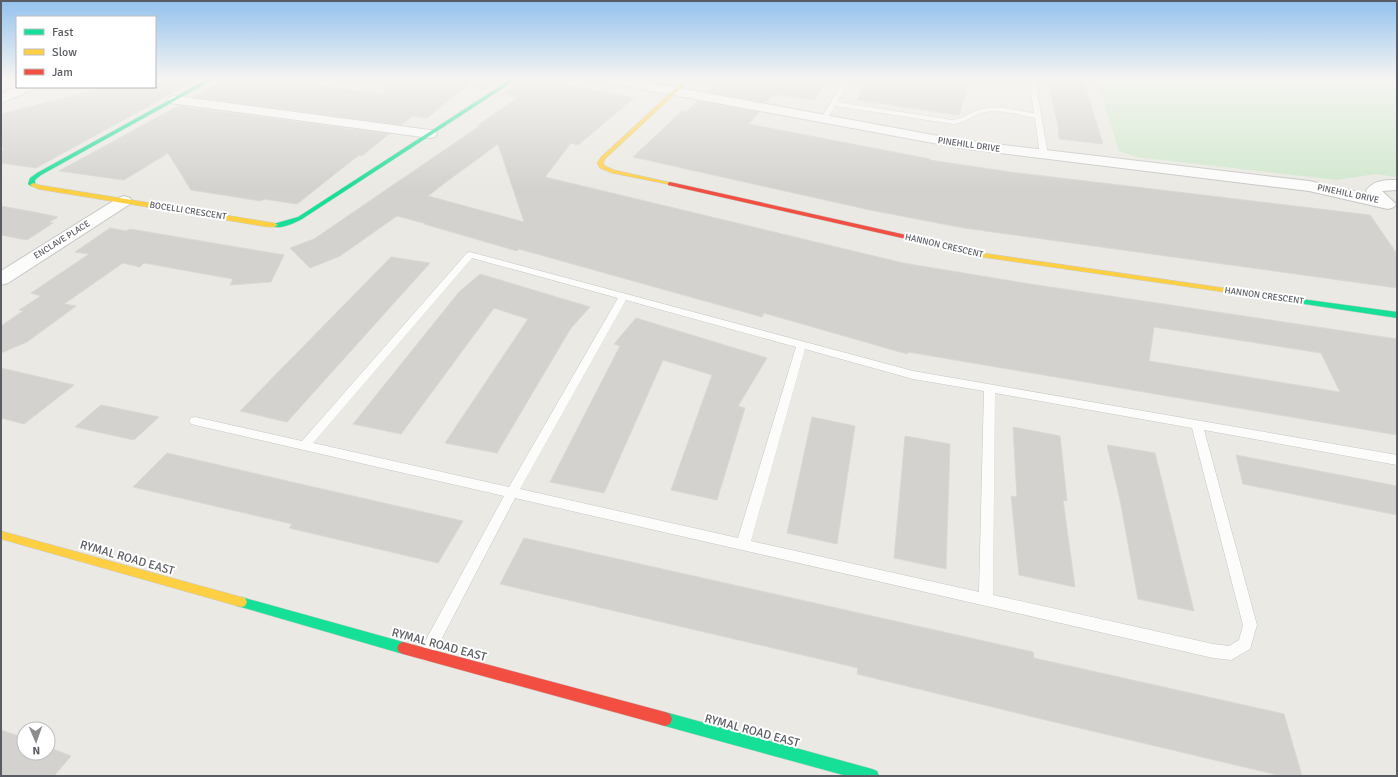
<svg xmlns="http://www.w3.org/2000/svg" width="1398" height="777" viewBox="0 0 1398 777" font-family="Signika,sans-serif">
<rect width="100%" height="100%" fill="#eae9e3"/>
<!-- green -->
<path fill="#d0e8ce" d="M 1097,79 L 1397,79 L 1397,177 L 1376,174 L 1337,180 L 1137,157 L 1119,151 Z"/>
<!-- building -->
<path fill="#d3d2ce" stroke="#dad8d2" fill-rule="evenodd" d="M 155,79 L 198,79 L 36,168 L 1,163 L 1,151 L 4,150 L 1,144 L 1,114 L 107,87 L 155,87 Z
M 219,79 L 267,79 L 383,94 L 385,79 L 503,79 L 486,90 L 473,88 L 474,80 L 427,118 L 413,116 L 401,125 L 193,97 L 218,83 Z
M 522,79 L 536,79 L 634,98 L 578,145 L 571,143 L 545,177 L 903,263 L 1030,284 L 1397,339 L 1397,435 L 908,352 L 907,354 L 764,313 L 762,317 L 519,249 L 517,251 L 424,224 L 425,222 L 423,223 L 397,216 L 340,256 L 310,268 L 290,248 L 314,239 L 481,125 L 478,125 L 519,97 L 502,94 ZM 498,144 L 524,222 L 428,196 L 442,185 ZM 1154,327 L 1321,353 L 1340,392 L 1149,361 Z
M 722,79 L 828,79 L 814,100 L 773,94 L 766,103 L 708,92 Z
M 867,79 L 970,79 L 959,115 L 857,100 Z
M 1047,79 L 1083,79 L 1103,144 L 1059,139 L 1058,125 Z
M 698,101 L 759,112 L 749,124 L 930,159 L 930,160 L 1010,172 L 1370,215 L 1397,254 L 1397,288 L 964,228 L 870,210 L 633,157 L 682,111 L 686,112 Z
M 178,106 L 389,134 L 362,156 L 359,155 L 297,204 L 264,199 L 261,201 L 191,190 L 168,153 L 124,180 L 59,171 Z
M 1,206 L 34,212 L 58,217 L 49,222 L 53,223 L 27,240 L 1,235 Z
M 110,228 L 126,231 L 130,229 L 284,255 L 271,282 L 230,285 L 233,279 L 144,263 L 140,267 L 123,263 L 64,304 L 76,306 L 27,342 L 1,353 L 1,326 L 23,311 L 19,310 L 41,296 L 31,293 L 89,254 L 75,252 Z
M 391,257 L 430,263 L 287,422 L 240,411 Z
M 480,274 L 590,307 L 571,328 L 497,453 L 445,443 L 528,319 L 494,308 L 401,434 L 353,424 L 459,292 Z
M 636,318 L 767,358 L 738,406 L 745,408 L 717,500 L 671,490 L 712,375 L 663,360 L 604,493 L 550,482 L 620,346 L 614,344 Z
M 1,368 L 74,385 L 24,424 L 1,418 Z
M 101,405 L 159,417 L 134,440 L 75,427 Z
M 812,417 L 855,426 L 837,544 L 787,533 Z
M 1013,427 L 1060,436 L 1067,501 L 1063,500 L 1075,587 L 1019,575 L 1011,496 L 1017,497 Z
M 905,436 L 950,444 L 946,569 L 894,558 Z
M 1107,445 L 1155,453 L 1194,611 L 1138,599 L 1120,500 Z
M 167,453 L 309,486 L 463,521 L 438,563 L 289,528 L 292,524 L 133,487 Z
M 1236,455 L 1397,486 L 1397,515 L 1243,484 Z
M 524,538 L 1033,652 L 1034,658 L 1284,714 L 1302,776 L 1282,776 L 1050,721 L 857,674 L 858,668 L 500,584 Z
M 1,730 L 24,738 L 24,753 L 48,753 L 48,747 L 71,756 L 54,776 L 1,776 Z"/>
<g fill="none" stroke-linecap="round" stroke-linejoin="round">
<!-- lane casing -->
<g stroke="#c6c7c5" stroke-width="1">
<path id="lane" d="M 845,79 L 851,79 L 837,102 L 953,120 C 963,119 970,112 979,110 C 997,104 1016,111 1034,113 L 1029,79 L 1035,79 L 1048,155 L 1044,157 L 1040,155 L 1035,118 C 1019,115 1001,109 985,112 C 973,115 965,123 953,124 L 835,106 L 825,121 L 821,121 L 820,120 Z
M 470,252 L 913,371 L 1397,455 L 1397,465 L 1204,430 L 1257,625 L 1250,649 L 1231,660 L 1213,658 L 515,498 L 431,659 L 426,661 L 421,659 L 419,654 L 421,649 L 504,496 L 195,425 L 191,424 L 189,421 L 191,418 L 195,417 L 302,441 L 467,253 ZM 472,258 L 618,298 L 509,487 L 313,443 ZM 626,300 L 796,347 L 738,538 L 520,489 ZM 805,349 L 913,379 L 984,391 L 979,592 L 751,541 ZM 995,393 L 1192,428 L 1243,625 L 1239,640 L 1229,646 L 1213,644 L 993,595 Z"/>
</g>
<!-- street casing -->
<g stroke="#c6c7c5" stroke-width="2">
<path id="street" d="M 603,79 L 631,79 L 960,140 L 1309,181 L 1368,194 L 1366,191 C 1373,180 1385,180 1397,180 L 1397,190 L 1382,191 L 1396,204 L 1394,207 L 1388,209 L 1309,191 L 960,148 L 609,83 L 604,82 Z
M 17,87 L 33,87 L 32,90 L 1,103 L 1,94 Z
M 175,96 L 430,130 L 435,131 L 437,134 L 435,137 L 430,138 L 170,103 L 168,100 L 170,97 Z
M 124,196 L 130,198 L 132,201 L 130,204 L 8,283 L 1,285 L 1,271 L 118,198 Z"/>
</g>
<!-- fast casing -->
<g stroke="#c7c8c7" stroke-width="1">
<path id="fast" d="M 208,79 L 214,79 L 41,175 L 35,180 L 35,186 L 31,186 L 28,184 L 30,178 L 37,173 Z
M 511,79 L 517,79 L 302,219 C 294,223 279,231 270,225 L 298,217 Z
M 1228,289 L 1397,312 L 1397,318 L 1231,293 L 1227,291 Z
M 241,597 L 403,642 L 407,644 L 409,648 L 407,652 L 403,654 L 241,607 L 237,606 L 235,602 L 237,598 Z
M 665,712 L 872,769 L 877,771 L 879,776 L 847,776 L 665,726 L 660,724 L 658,719 L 660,714 Z"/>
</g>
<!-- slow casing -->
<g stroke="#c7c8c7" stroke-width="1">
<path id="slow" d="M 686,79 L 691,79 L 605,159 L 603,163 L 605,166 L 614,170 L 672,183 L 672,185 L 612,173 L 600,168 L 597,163 L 601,157 Z
M 33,183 L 39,185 L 274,223 L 278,225 L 274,227 L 268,227 L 38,189 L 30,185 Z
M 952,246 L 955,246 L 982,253 L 1231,289 L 1235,291 L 1231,293 L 982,257 L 952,250 Z
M 1,531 L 241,597 L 245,598 L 247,602 L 245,606 L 241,607 L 1,539 Z"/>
</g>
<!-- jam casing -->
<g stroke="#c7c8c7" stroke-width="1">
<path id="jam" d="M 670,182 L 955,246 L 959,248 L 955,250 L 668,185 L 668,183 Z
M 403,642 L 665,712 L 670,714 L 672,719 L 670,724 L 665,726 L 403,654 L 399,652 L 397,648 L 399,644 Z"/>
</g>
<!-- lane -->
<use href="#lane" fill="#fcfcfb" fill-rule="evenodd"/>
<!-- street -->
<use href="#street" fill="#fcfcfb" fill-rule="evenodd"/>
<!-- fast -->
<use href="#fast" fill="#16e098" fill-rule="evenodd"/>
<!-- slow -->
<use href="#slow" fill="#ffcf43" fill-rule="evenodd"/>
<!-- jam -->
<use href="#jam" fill="#f24e42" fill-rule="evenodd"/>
</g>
<!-- sky -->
<linearGradient id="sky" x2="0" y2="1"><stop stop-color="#93c2ee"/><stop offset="0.42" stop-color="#f6f5f2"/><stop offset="1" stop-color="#f6f5f2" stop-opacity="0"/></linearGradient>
<rect width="1398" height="188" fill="url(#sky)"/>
<g text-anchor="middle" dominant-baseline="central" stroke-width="4" stroke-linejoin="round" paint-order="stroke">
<!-- far-street labels -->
<g font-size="9" fill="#595c62" stroke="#fff">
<text transform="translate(969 145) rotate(8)">PINEHILL DRIVE</text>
<text transform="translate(1348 194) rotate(12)">PINEHILL DRIVE</text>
<text transform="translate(188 211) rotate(9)">BOCELLI CRESCENT</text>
<text transform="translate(62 240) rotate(-32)">ENCLAVE PLACE</text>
<text transform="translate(944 246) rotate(13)">HANNON CRESCENT</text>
<text transform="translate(1264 296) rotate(8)">HANNON CRESCENT</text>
</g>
<!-- near-street labels -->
<g font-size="12" fill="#595c62" stroke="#fff">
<text transform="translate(127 558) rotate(16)">RYMAL ROAD EAST</text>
<text transform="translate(439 645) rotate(15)">RYMAL ROAD EAST</text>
<text transform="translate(752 731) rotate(15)">RYMAL ROAD EAST</text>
</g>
</g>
<!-- border -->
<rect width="1398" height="777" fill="none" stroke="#595c62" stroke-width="4"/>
<!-- legend -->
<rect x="16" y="16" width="140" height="72" fill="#ffffff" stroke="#bdbec0"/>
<rect x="24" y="29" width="20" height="6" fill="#16e098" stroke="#bdbec0"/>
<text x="52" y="36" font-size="12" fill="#595c62">Fast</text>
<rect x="24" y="49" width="20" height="6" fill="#ffcf43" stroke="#bdbec0"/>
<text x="52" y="56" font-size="12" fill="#595c62">Slow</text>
<rect x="24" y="69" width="20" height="6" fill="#f24e42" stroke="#bdbec0"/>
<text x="52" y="76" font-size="12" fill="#595c62">Jam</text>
<!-- north arrow -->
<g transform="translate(36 741) rotate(178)"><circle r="19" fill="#ffffff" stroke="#bdbec0"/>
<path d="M0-3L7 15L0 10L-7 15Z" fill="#8c8d8f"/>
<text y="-6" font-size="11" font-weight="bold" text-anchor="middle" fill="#595c62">N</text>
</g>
</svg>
